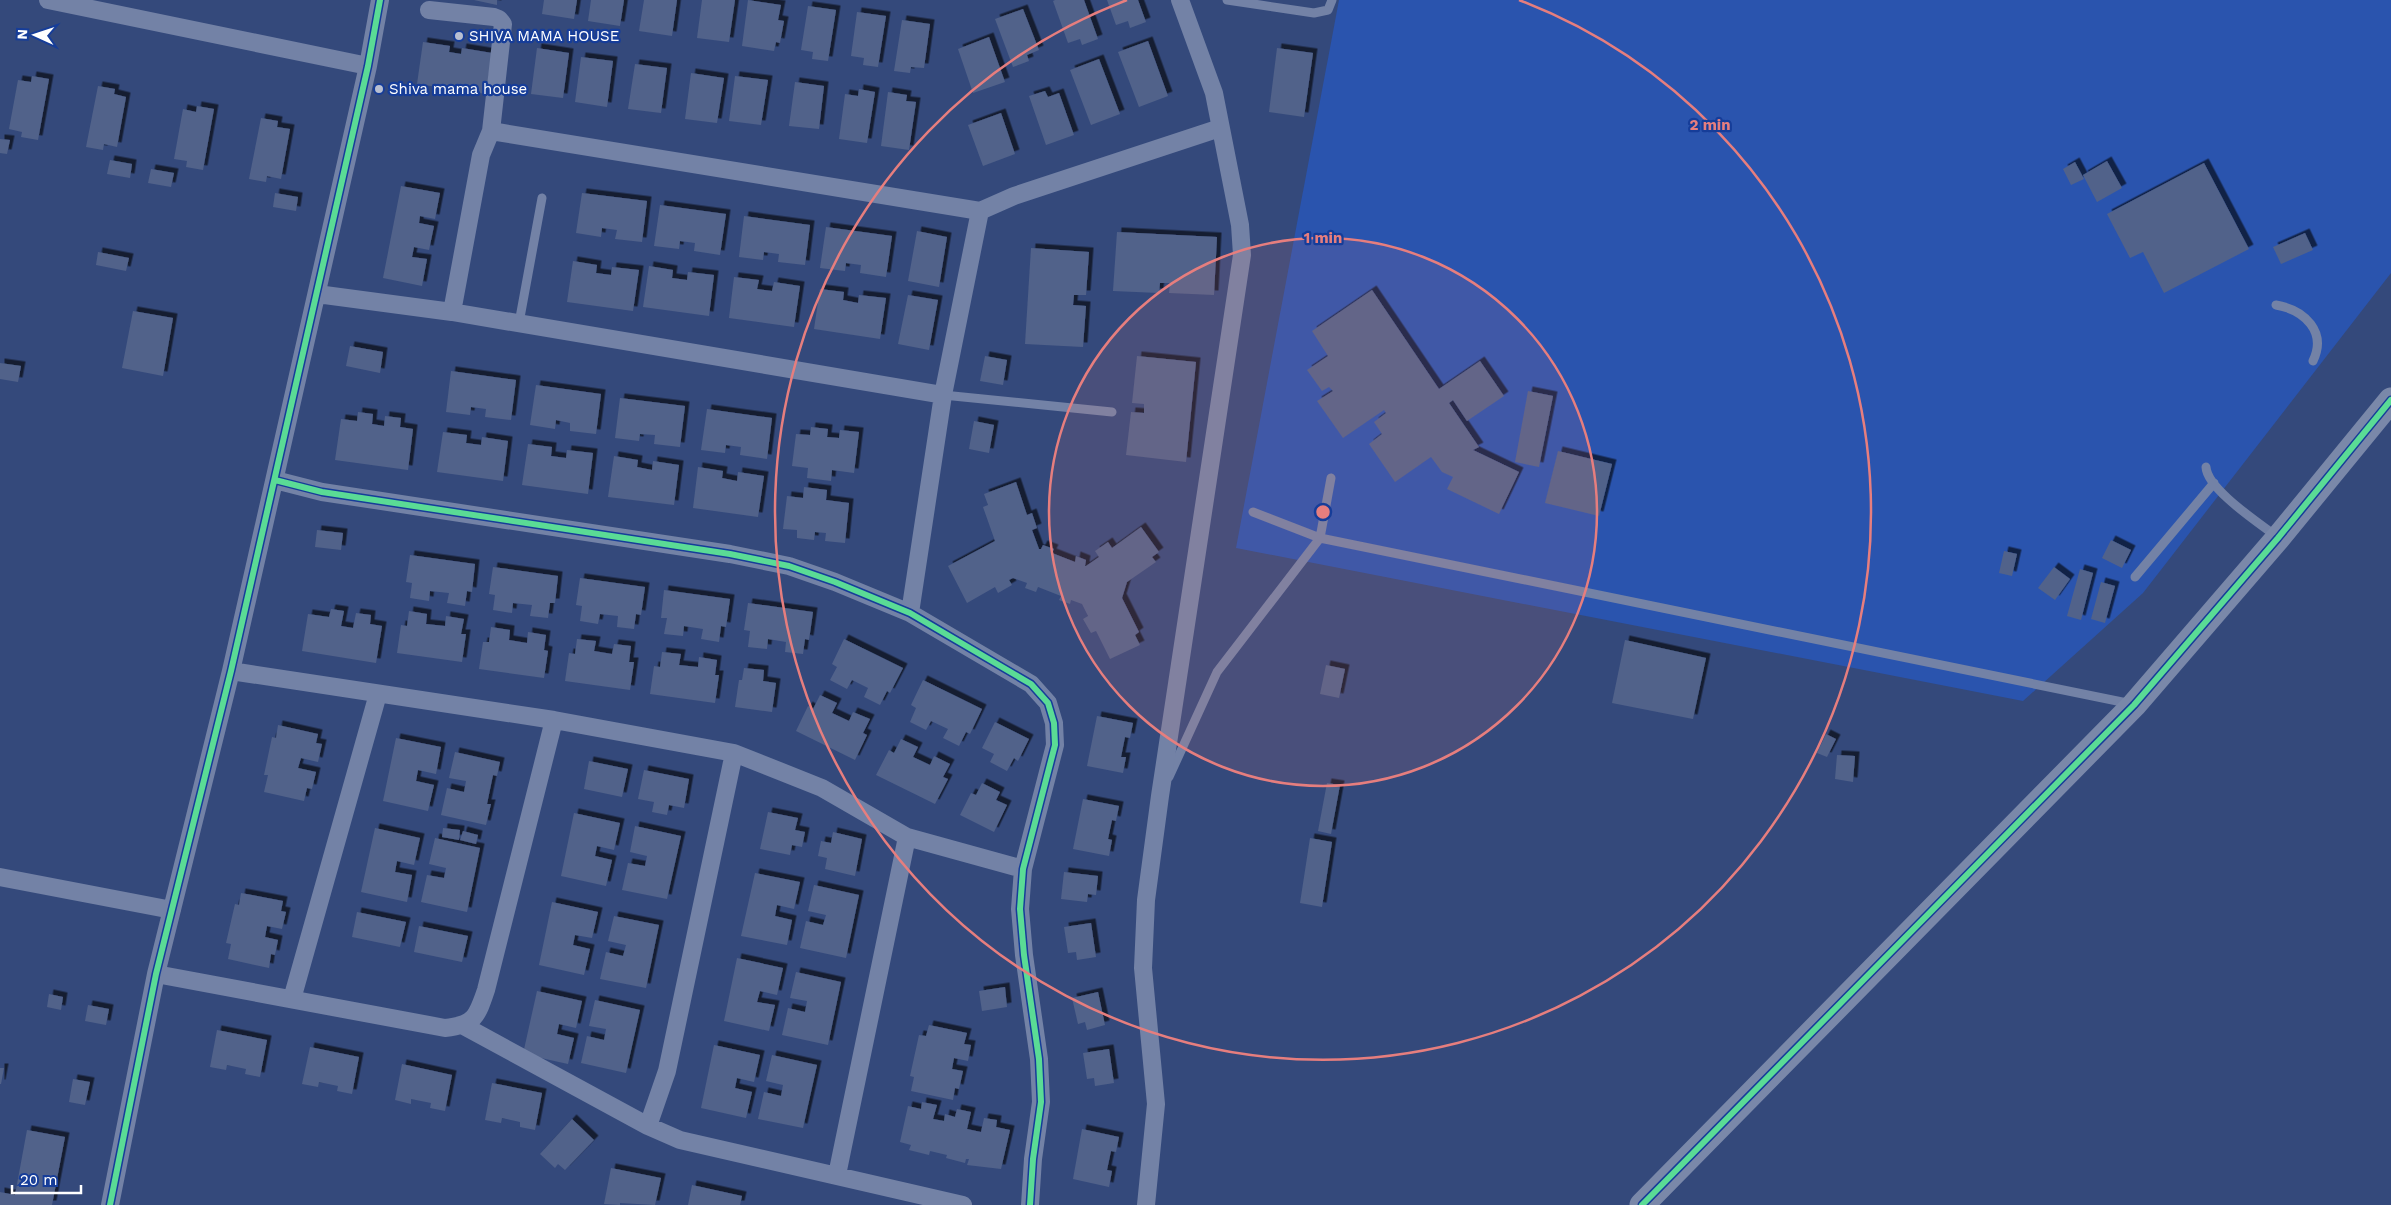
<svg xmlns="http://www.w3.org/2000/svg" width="2391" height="1205" viewBox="0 0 2391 1205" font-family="'Work Sans',sans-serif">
<defs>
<filter id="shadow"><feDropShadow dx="4.5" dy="-4.5" stdDeviation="0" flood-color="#0009"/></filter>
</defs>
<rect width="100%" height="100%" fill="#34497b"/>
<!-- green -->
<path fill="#2a54ae" d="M 1339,0 L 2391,0 L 2391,273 L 2143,593 L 2023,701 L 1236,548 Z"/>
<!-- building -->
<path fill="#51628a" filter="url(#shadow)" d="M 474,0 L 497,0 L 497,5 Z
M 544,0 L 577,0 L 574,19 L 542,14 Z
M 591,0 L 624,0 L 620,26 L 588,21 Z
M 644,0 L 677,0 L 672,36 L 639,31 Z
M 702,0 L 735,0 L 729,42 L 697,38 Z
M 748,0 L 781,5 L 778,20 L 784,21 L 780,43 L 776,42 L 774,51 L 742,46 Z
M 1055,0 L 1084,0 L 1098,39 L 1082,45 L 1080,39 L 1068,43 L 1053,1 Z
M 1107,0 L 1138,0 L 1146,22 L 1130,28 L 1128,21 L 1116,25 Z
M 808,6 L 836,10 L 828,61 L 812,59 L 813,52 L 801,50 Z
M 1023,9 L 1039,50 L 1027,55 L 1029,61 L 1013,67 L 995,19 Z
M 857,12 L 886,16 L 878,67 L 863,65 L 864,58 L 851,56 Z
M 902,20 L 930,24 L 924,68 L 911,67 L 910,73 L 894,71 Z
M 989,37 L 1005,82 L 973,93 L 958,49 Z
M 1148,41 L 1168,96 L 1139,107 L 1118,52 Z
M 423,42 L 450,46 L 449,52 L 461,54 L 462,48 L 492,53 L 486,94 L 417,84 Z
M 537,48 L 569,53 L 563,98 L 531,94 Z
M 1277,48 L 1313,53 L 1304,117 L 1269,112 Z
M 581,57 L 613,61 L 607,107 L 575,102 Z
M 1099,59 L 1120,114 L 1091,125 L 1070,70 Z
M 635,64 L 667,68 L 661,113 L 628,109 Z
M 691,73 L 724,78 L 717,123 L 685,119 Z
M 32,76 L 49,79 L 38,140 L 21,137 L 22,132 L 9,129 L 18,80 L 31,82 Z
M 735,76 L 768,80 L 761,125 L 729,121 Z
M 795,82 L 824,86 L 819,129 L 789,126 Z
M 98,86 L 115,89 L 114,94 L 126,97 L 117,147 L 104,144 L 103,150 L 86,147 Z
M 859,89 L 875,92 L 867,143 L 839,139 L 845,94 L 858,96 Z
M 1045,91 L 1048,97 L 1059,93 L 1074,135 L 1046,145 L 1029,96 Z
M 888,92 L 907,95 L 906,101 L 916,102 L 909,150 L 881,146 Z
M 197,106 L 214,109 L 203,170 L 186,167 L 187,161 L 174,159 L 183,109 L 196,112 Z
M 1001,113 L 1015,154 L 983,166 L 968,125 Z
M 261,118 L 278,121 L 277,127 L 290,129 L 281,179 L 267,176 L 266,182 L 249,179 Z
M 0,139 L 10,140 L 7,154 L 0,153 Z
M 110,160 L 132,164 L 130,178 L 107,174 Z
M 2107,161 L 2122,188 L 2097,202 L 2083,175 Z
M 2075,162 L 2084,179 L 2071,185 L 2063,169 Z
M 2204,163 L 2249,249 L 2164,293 L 2143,252 L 2130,258 L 2107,214 Z
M 151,169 L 174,173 L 171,187 L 148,183 Z
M 401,186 L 440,193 L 435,219 L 420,216 L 419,223 L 434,226 L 429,250 L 414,247 L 412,257 L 427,259 L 422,286 L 383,278 Z
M 275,193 L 298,197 L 296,211 L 273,207 Z
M 582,193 L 647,201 L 642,242 L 615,239 L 617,230 L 602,228 L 601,237 L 576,233 Z
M 660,205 L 726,214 L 720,255 L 694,251 L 695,243 L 680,241 L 679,249 L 654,246 Z
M 744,216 L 810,225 L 805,265 L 778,262 L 779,254 L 764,252 L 763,260 L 739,257 Z
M 826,227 L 892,236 L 886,277 L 860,273 L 861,265 L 846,263 L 845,271 L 820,268 Z
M 917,231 L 947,237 L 939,287 L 908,281 Z
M 1117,232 L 1217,237 L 1214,295 L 1169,293 L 1170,283 L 1160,283 L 1159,293 L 1113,291 Z
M 2305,233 L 2313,250 L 2281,264 L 2273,247 Z
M 1031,248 L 1089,252 L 1086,295 L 1074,295 L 1073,305 L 1086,306 L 1083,347 L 1025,344 Z
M 98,252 L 129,258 L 126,271 L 96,265 Z
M 573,261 L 597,265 L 596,273 L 611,275 L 612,267 L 639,270 L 633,311 L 567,302 Z
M 649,266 L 673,270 L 672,278 L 687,280 L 688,272 L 714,275 L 709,316 L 643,307 Z
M 734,277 L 759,280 L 757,289 L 772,291 L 774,282 L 800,286 L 794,327 L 729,318 Z
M 820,289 L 844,292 L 843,300 L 858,303 L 859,295 L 886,298 L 880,339 L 814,329 Z
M 1372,290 L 1439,389 L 1480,361 L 1504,396 L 1467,421 L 1453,400 L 1449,403 L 1479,447 L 1473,450 L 1519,472 L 1499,514 L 1447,489 L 1453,477 L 1442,472 L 1431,457 L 1395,482 L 1369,444 L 1382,434 L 1374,422 L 1386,413 L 1384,410 L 1343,438 L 1317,401 L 1333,391 L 1329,387 L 1322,391 L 1307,370 L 1328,356 L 1312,331 Z
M 908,295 L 938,300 L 929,350 L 898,344 Z
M 133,311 L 173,318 L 163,376 L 122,368 Z
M 350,346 L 383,352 L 380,373 L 346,366 Z
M 985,356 L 1007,360 L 1003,385 L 980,381 Z
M 1137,356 L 1196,362 L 1186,462 L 1126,455 L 1131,412 L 1144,413 L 1144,404 L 1132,403 Z
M 0,363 L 21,366 L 18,382 L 0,379 Z
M 451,371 L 516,380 L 511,420 L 485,417 L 486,409 L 471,407 L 470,415 L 446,412 Z
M 536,385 L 601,394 L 596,434 L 570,431 L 570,423 L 556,420 L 555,429 L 530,425 Z
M 1528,391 L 1553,396 L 1539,467 L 1515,462 Z
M 620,398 L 685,406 L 680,447 L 654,444 L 655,435 L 640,434 L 639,441 L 615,438 Z
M 707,409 L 772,418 L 767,459 L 740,455 L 741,447 L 726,445 L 725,453 L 701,450 Z
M 358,412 L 373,414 L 372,424 L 384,426 L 385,416 L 401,418 L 400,427 L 413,429 L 408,470 L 335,460 L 341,419 L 357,421 Z
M 974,421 L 994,425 L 989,453 L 969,449 Z
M 811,427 L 828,429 L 827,437 L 839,438 L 840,430 L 859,432 L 854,473 L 832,470 L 831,481 L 807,478 L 808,468 L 792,466 L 796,434 L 810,435 Z
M 443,432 L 467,435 L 466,443 L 481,445 L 482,437 L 508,441 L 503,481 L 437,472 Z
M 528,444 L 552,447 L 551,456 L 566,458 L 567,450 L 593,453 L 588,494 L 522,485 Z
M 1558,451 L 1612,464 L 1599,516 L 1545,503 Z
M 614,456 L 638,460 L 637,467 L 652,470 L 653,461 L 679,465 L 674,505 L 608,497 Z
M 698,467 L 723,471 L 722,478 L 737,481 L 738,472 L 764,476 L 758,517 L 693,508 Z
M 1016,482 L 1027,515 L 1032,513 L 1037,528 L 1032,530 L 1039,549 L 1041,549 L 1043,545 L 1054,549 L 1052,553 L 1075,562 L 1076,556 L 1086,560 L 1085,566 L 1086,566 L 1099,557 L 1095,551 L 1108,542 L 1112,548 L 1141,527 L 1159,552 L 1152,557 L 1156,562 L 1127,582 L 1122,598 L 1139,632 L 1135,635 L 1140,645 L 1110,659 L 1096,631 L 1091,633 L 1083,619 L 1088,616 L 1082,604 L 1071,600 L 1070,604 L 1059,600 L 1061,596 L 1038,587 L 1036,592 L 1025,588 L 1027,583 L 1013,578 L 1009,580 L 1012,585 L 998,593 L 995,587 L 967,603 L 948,566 L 995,541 L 983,507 L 988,505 L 984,494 Z
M 804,487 L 827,490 L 826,500 L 849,503 L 845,543 L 825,541 L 826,533 L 815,532 L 814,540 L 797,538 L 797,530 L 783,529 L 787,496 L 803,498 Z
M 317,530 L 343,533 L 341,550 L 315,547 Z
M 2111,540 L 2131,550 L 2122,568 L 2102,558 Z
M 2004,551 L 2017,554 L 2012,576 L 1999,573 Z
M 410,555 L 475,564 L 472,592 L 467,591 L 465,606 L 447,603 L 449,593 L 430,591 L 429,601 L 410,598 L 412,583 L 406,582 Z
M 493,567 L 558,576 L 555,603 L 550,603 L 548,618 L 530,616 L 532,605 L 513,603 L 512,613 L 493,610 L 495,595 L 489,594 Z
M 2054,567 L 2070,579 L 2055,600 L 2038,588 Z
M 2080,569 L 2093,573 L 2081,620 L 2067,616 Z
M 580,578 L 645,587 L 641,615 L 636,614 L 634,629 L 617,627 L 618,616 L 600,614 L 598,624 L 580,621 L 582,606 L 576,605 Z
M 2101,582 L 2115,586 L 2105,623 L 2091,619 Z
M 664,590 L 730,599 L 726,627 L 721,626 L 719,642 L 701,639 L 703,629 L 684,626 L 683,636 L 664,634 L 667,618 L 661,618 Z
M 748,603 L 813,612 L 809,640 L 805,639 L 803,654 L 785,652 L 786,642 L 768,639 L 767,649 L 748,647 L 750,631 L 744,630 Z
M 331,609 L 344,611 L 341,626 L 353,628 L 356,613 L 371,615 L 370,624 L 382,626 L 376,663 L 302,651 L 308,614 L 329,617 Z
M 409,611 L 427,614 L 426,624 L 445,626 L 446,616 L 464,619 L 461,634 L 466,634 L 462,662 L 397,653 L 401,625 L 407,626 Z
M 491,627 L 510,630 L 509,640 L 527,643 L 528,632 L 546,635 L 544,650 L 548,651 L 544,678 L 479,669 L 483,642 L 489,642 Z
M 577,639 L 596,641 L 594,651 L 612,654 L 614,644 L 631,646 L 629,662 L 634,662 L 630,690 L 565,681 L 569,653 L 575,654 Z
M 844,639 L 903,668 L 890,693 L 887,691 L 880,705 L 864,697 L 868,688 L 852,680 L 847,689 L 830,680 L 837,667 L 832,664 Z
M 1625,640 L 1706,658 L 1693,719 L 1612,703 Z
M 662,652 L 681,654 L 679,665 L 698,667 L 699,657 L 717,660 L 715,675 L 719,675 L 715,703 L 650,694 L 654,666 L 660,667 Z
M 1326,665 L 1345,669 L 1339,698 L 1320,694 Z
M 744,668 L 764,670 L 763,681 L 776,683 L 772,712 L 735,707 L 739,680 L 742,680 Z
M 923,680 L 982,709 L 970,734 L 966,732 L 959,746 L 943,738 L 948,729 L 931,721 L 926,730 L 910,722 L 916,708 L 911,705 Z
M 820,695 L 837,703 L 832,713 L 849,721 L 853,712 L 870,719 L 863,733 L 867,735 L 855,760 L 796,731 L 808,706 L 813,709 Z
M 1097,716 L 1133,723 L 1130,738 L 1125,737 L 1121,757 L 1126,757 L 1123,773 L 1087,766 Z
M 995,722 L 1029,739 L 1018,761 L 1014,758 L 1007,771 L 990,762 L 994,754 L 982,748 Z
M 278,725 L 318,734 L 316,743 L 322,744 L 318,762 L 301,758 L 298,768 L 316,772 L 312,789 L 307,788 L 304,801 L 264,792 L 268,775 L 264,775 L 272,737 L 276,738 Z
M 1826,734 L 1836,739 L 1827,757 L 1817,753 Z
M 396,738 L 441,747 L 436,774 L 418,770 L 416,781 L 434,785 L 428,811 L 383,801 Z
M 901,739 L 918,747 L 913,757 L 930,765 L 934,756 L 950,764 L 943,777 L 948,779 L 935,804 L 876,775 L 889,750 L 894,753 Z
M 455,752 L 500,762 L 497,776 L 493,775 L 487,804 L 491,804 L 486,825 L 441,815 L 447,788 L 464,792 L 466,781 L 449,778 Z
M 1837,755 L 1855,756 L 1853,782 L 1835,779 Z
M 589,761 L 628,769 L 622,797 L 584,789 Z
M 644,770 L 689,779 L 684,808 L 669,805 L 667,815 L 652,812 L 654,802 L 638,799 Z
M 982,783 L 1000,792 L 996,800 L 1007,805 L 994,832 L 960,815 L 971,793 L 976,795 Z
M 1327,783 L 1340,785 L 1331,834 L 1318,831 Z
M 1083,799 L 1119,806 L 1116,821 L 1112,820 L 1108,839 L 1112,840 L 1109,856 L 1073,849 Z
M 768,812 L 798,818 L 795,830 L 805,832 L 802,847 L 792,845 L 790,855 L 760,849 Z
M 574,813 L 620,823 L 614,850 L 597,846 L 595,856 L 612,860 L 606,886 L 561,876 Z
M 635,826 L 681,836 L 667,899 L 622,890 L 628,863 L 645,866 L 647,856 L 630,852 Z
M 375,828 L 420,838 L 414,865 L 397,861 L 395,872 L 412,875 L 407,902 L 361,892 Z
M 443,828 L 460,830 L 459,840 L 442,837 Z
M 463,831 L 478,835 L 476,844 L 460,840 Z
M 833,832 L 862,839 L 855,876 L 825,869 L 827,858 L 818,856 L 821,841 L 831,843 Z
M 435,838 L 480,848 L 467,912 L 421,902 L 427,875 L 444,878 L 446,868 L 429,864 Z
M 1310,838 L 1332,842 L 1322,907 L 1300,903 Z
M 1064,872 L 1098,876 L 1096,895 L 1088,894 L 1087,902 L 1061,899 Z
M 755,873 L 800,882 L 794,909 L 777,905 L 775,916 L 792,920 L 787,945 L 741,936 Z
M 814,885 L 859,895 L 846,958 L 800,948 L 806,921 L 823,925 L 826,915 L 808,911 Z
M 241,893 L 283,901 L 281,911 L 286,912 L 282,929 L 267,926 L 265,937 L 278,940 L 275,955 L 271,954 L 269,968 L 228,959 L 231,944 L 226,943 L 235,904 L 239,905 Z
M 552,902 L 598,912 L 592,938 L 575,935 L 573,945 L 590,949 L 584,975 L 539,965 Z
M 357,912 L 406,922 L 400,947 L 352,937 Z
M 614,916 L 659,925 L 646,988 L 600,979 L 606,952 L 623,956 L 626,945 L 608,941 Z
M 1091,923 L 1096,957 L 1077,960 L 1076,952 L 1068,953 L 1064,927 Z
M 419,926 L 468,936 L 462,962 L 414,952 Z
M 737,958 L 783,968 L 777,995 L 760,991 L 757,1002 L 775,1005 L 769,1031 L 724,1021 Z
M 796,972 L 841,982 L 828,1045 L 782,1035 L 788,1008 L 805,1012 L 807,1001 L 790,998 Z
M 1005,987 L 1007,1007 L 982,1011 L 979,991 Z
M 537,991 L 582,1001 L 576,1028 L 559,1024 L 557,1034 L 574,1038 L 568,1064 L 523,1054 Z
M 1098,992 L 1105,1025 L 1087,1030 L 1085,1022 L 1078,1024 L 1072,998 Z
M 49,994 L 63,997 L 61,1010 L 47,1007 Z
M 595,1000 L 640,1010 L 626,1073 L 581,1063 L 587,1036 L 604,1040 L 606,1029 L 589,1026 Z
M 88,1005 L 109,1009 L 106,1025 L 85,1021 Z
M 929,1025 L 967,1033 L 964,1044 L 971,1045 L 968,1061 L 954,1058 L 952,1069 L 963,1071 L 959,1089 L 955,1088 L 953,1100 L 911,1091 L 914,1077 L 910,1076 L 919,1035 L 926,1036 Z
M 217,1030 L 267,1040 L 260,1077 L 245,1074 L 246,1069 L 227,1065 L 226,1070 L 210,1067 Z
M 714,1045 L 760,1055 L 754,1082 L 737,1078 L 735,1088 L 752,1092 L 746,1118 L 701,1108 Z
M 310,1047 L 359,1057 L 352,1094 L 337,1091 L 338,1086 L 319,1082 L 318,1087 L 302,1084 Z
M 1109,1049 L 1114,1083 L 1095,1086 L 1094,1078 L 1087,1079 L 1083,1053 Z
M 772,1055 L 817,1065 L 803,1128 L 758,1119 L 764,1092 L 781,1096 L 783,1085 L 766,1081 Z
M 402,1064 L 452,1075 L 445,1111 L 430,1108 L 431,1103 L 411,1099 L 411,1104 L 395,1100 Z
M 0,1068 L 4,1068 L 1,1084 L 0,1084 Z
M 73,1079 L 90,1082 L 85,1105 L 69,1102 Z
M 492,1083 L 542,1093 L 535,1130 L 520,1127 L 520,1122 L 502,1118 L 501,1123 L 485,1120 Z
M 922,1102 L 937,1105 L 933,1119 L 944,1121 L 945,1114 L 955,1117 L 957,1109 L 971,1112 L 967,1129 L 981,1132 L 984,1118 L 997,1120 L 996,1127 L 1010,1130 L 1001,1169 L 967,1165 L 969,1159 L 966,1159 L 965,1163 L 946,1158 L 947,1155 L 930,1151 L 929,1155 L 909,1150 L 911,1145 L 900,1142 L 908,1106 L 921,1109 Z
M 572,1119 L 594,1140 L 565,1170 L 558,1164 L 555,1168 L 540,1154 Z
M 1082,1129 L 1119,1137 L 1116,1152 L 1111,1151 L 1107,1170 L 1112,1171 L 1109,1187 L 1073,1179 Z
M 27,1130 L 65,1137 L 52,1205 L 0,1205 L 0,1192 L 15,1195 Z
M 611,1168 L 661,1178 L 655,1205 L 620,1203 L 620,1205 L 604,1204 Z
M 692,1185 L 742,1196 L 740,1205 L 688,1205 Z"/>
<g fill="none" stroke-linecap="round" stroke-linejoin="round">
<!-- lane -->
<path stroke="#7382a6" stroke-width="9" d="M 1227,0 L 1314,13 L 1328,10 L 1332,0
M 2276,305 C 2305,310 2327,332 2313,361
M 519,323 L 542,198
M 943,395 L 1112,412
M 2206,467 C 2207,489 2259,523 2276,536
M 1253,512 L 1320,538 L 2132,704
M 2135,577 L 2214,483
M 1169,777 L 1217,672 L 1320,538 L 1331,478"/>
<!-- street -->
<path stroke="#7382a6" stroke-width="18" d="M 48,0 L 368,66
M 429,10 L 494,17 L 499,19 L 503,24 L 491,131
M 317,294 L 452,312 L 943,395
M 452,312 L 481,155 L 491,131 L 980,211 L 1014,196 L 1220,128
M 275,480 L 322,492 L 730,554 L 789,566 L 835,582 L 910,613 L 1031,684 L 1048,703 L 1054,723 L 1055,745 L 1023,869 L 1020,909 L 1024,955 L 1039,1059 L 1041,1102 L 1033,1159 L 1030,1205
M 910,613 L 943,395 L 980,211
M 231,671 L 554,720 L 734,753 L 822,788 L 907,837 L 1023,869
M 0,877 L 172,910
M 156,974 L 445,1028 C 474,1025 477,1017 486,990 L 554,720
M 292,999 L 378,694
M 464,1026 L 648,1126 L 680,1140 L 963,1205
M 648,1126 L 667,1071 L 734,753
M 837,1175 L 907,837
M 110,1205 L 156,974 L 231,671 L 368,66 L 380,0
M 1146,1205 L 1156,1104 L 1143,968 L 1146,900 L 1160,796 L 1242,255 L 1240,225 L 1214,93 L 1180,0"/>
<!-- secondary -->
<path stroke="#7a88a9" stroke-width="25" d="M 1642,1205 L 2134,705 L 2278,538 L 2391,400"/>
<!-- cycleway casing -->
<g stroke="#163d99" stroke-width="9">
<path id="cycleway" d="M 275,480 L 322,492 L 730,554 L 789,566 L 835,582 L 910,613 L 1031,684 L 1048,703 L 1054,723 L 1055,745 L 1023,869 L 1020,909 L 1024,955 L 1039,1059 L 1041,1102 L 1033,1159 L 1030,1205
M 110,1205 L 156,974 L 231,671 L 368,66 L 380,0
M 1642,1205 L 2134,705 L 2278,538 L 2391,400"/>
</g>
<!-- cycleway -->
<use href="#cycleway" stroke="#5adb95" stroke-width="6"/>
</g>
<!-- distance rings -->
<circle cx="1323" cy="512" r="274" fill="#e67e7e" fill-opacity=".12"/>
<g fill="none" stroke="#e67e7e" stroke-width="2.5">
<circle cx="1323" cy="512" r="274"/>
<path d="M1519 0A548 548 0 1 1 1127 0"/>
</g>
<!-- markers -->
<g fill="#b8bfd1" stroke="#163d99" stroke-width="2">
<circle cx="459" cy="36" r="5"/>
<circle cx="379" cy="89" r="5"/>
</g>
<g text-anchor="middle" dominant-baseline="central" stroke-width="4.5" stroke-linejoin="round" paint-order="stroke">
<!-- poi labels -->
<g font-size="15" fill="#fff" stroke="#163d99" text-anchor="start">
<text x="469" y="36">SHIVA MAMA HOUSE</text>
<text x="389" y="89">Shiva mama house</text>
</g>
</g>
<circle cx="1323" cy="512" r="8" fill="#e67e7e" stroke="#163d99" stroke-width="2.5"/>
<g font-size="15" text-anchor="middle" font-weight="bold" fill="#e67e7e" stroke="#163d99" stroke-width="4.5" stroke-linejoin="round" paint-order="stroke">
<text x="1710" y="130">2 min</text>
<text x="1323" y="243">1 min</text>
</g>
<!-- north arrow -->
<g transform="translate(35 35) rotate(273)" stroke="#163d99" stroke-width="4" paint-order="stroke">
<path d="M0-4L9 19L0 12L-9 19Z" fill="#ffffff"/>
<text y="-8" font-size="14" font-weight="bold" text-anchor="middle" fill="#ffffff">N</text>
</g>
<!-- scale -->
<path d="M12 1185v8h69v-8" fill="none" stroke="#ffffff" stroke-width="2.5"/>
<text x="20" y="1185" font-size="15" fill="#ffffff" stroke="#163d99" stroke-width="4" paint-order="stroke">20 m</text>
</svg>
